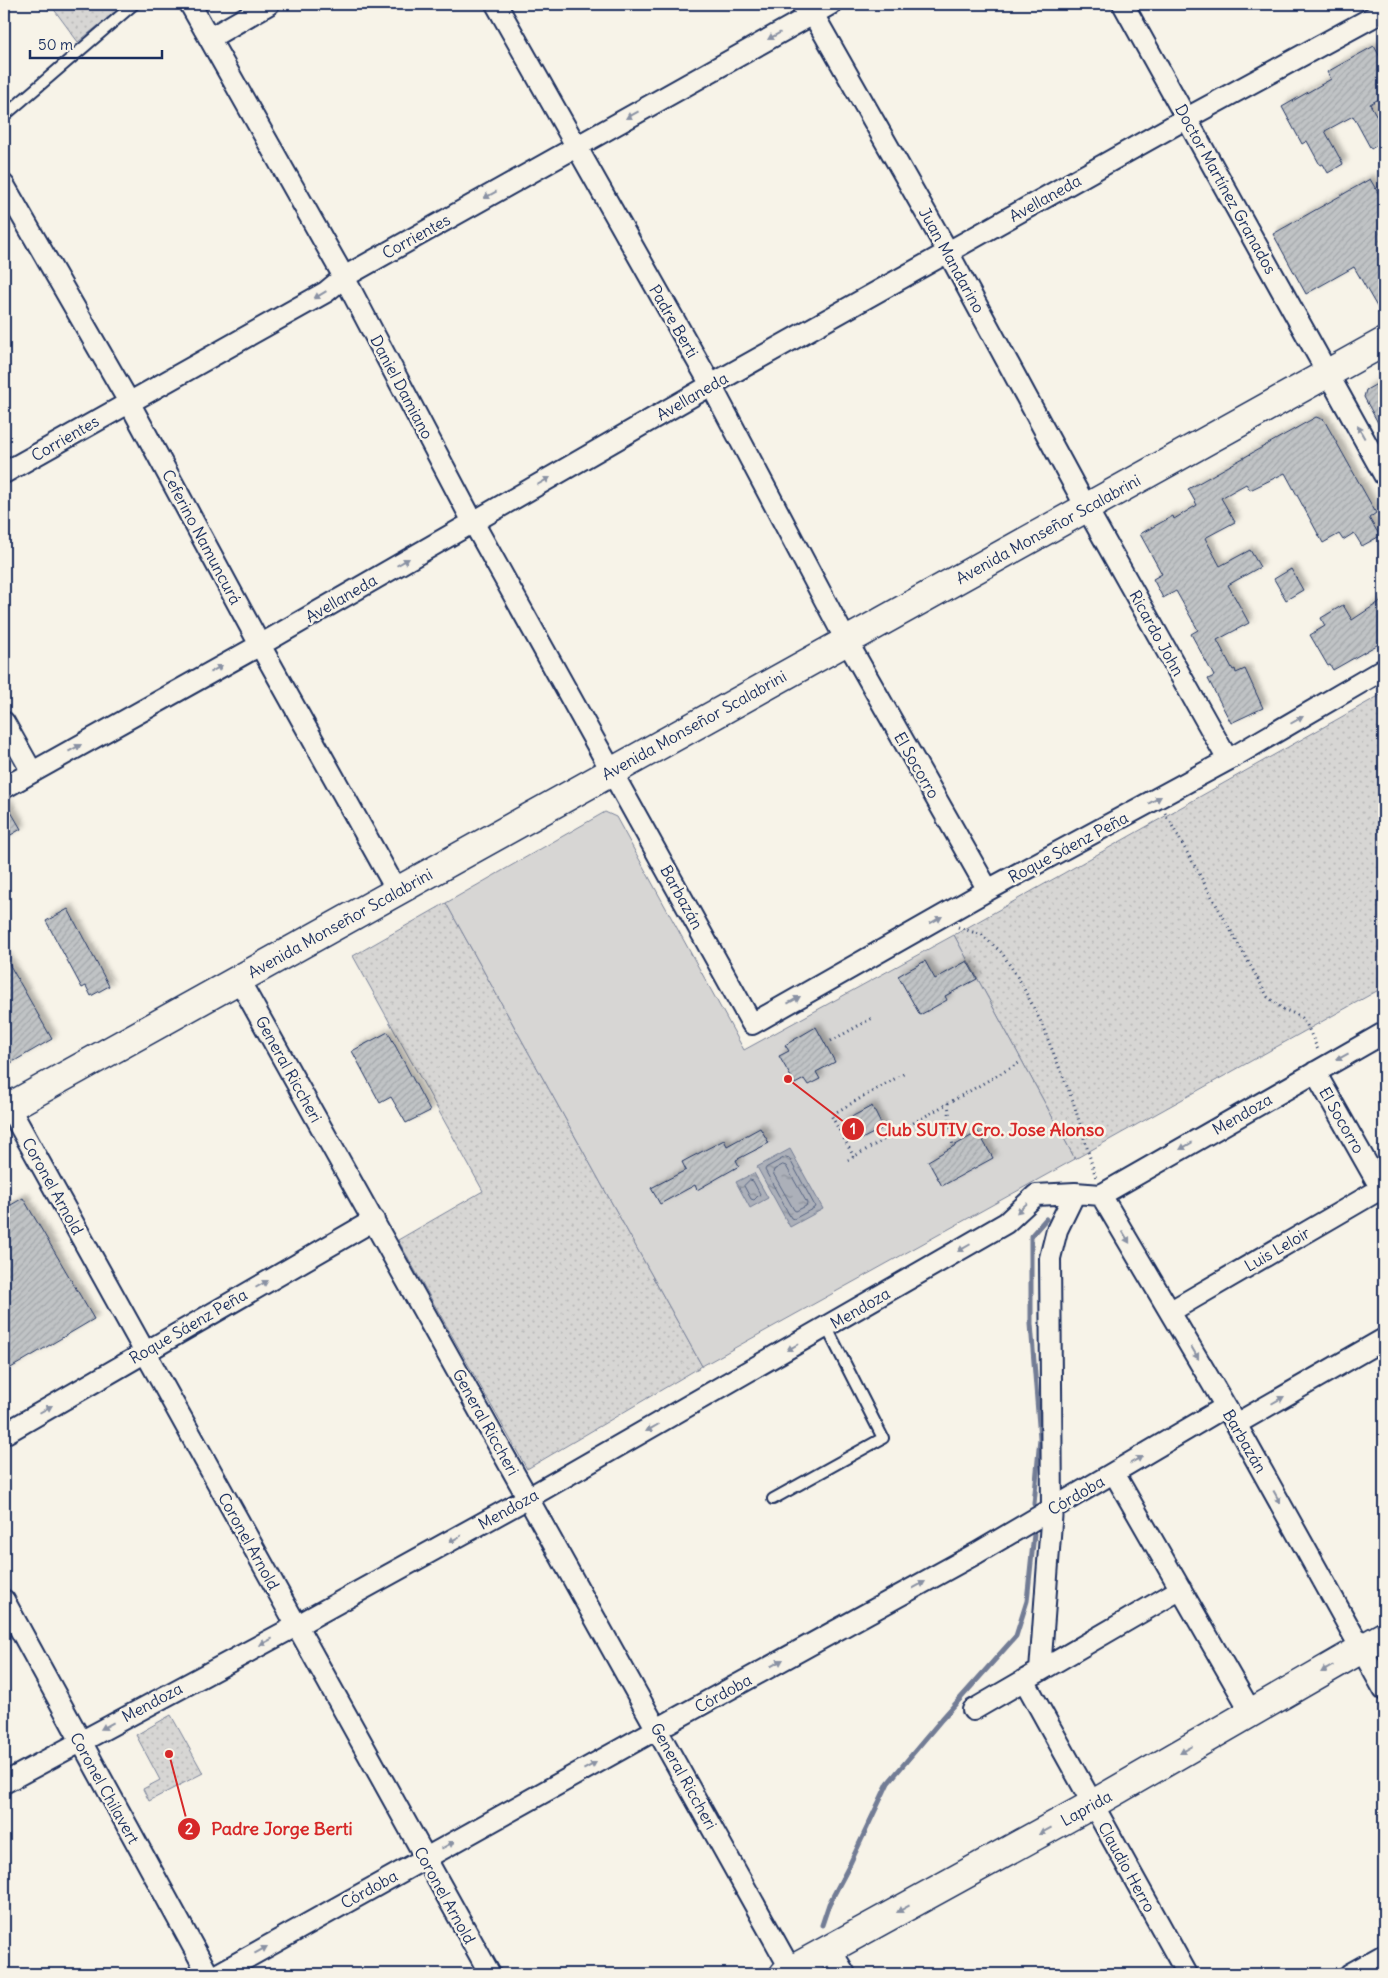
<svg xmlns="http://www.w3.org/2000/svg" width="1388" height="1978" viewBox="0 0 1388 1978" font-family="Delius,sans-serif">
<defs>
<pattern id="grass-dots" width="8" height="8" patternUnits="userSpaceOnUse" patternTransform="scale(1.25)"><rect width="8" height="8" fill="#d7d6d4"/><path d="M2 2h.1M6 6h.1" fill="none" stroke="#b8b8b8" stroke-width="1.8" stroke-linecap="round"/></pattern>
<pattern id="water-ripples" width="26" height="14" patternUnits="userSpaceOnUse" patternTransform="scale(1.25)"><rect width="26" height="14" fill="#acb0b9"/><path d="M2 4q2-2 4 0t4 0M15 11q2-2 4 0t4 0" fill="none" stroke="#8b909a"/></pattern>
<pattern id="building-hatch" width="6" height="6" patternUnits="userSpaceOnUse" patternTransform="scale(1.25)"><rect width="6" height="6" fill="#c0c3c5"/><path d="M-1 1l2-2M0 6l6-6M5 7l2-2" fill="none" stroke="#a4a8ac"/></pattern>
<filter id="shadow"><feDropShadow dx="4.5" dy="-4.5" stdDeviation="2.5" flood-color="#0004"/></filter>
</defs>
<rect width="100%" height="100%" fill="#f7f3e8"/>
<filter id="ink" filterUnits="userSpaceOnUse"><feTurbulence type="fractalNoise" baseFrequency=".02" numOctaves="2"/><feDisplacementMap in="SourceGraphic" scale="10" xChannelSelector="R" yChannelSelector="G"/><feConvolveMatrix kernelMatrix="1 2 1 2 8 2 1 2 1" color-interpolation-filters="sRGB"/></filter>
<g filter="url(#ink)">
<!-- grass -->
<path fill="url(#grass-dots)" stroke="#798299" d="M 50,4 L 125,4 L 78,42 Z
M 1384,693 L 1384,987 L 1075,1159 L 954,935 Z
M 446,903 L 702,1366 L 527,1469 L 398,1240 L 483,1191 L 353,956 Z
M 171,1715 L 203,1773 L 149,1801 L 143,1789 L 160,1780 L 136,1735 Z"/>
<!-- pitch -->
<path fill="#d7d6d4" stroke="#798299" d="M 605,812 L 616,817 L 744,1050 L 954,935 L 1075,1159 L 702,1366 L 446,903 Z"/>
<!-- water -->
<path fill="url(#water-ripples)" stroke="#727c95" d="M 790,1149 L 823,1209 L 790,1227 L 757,1167 Z
M 754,1173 L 768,1198 L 750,1208 L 736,1182 Z"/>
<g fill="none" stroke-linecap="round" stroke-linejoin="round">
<!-- shore -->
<path stroke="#556382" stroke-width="1" d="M 786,1157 L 789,1158 L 815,1206 L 814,1208 L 794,1219 L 791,1218 L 765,1170 L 766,1168 Z
M 783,1165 L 786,1166 L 807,1203 L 806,1206 L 796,1211 L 794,1210 L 773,1173 L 774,1170 Z
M 750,1180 L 753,1181 L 760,1194 L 754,1200 L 751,1199 L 744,1186 Z"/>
<!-- stream -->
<path stroke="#727c95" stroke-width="5" d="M 1034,1504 L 1040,1438 L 1031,1324 L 1031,1236 L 1046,1219
M 822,1925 L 829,1904 L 847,1870 L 888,1783 L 942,1719 L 1016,1636 L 1027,1601 L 1034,1534"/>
</g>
<!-- building -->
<path fill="url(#building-hatch)" stroke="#1b2f5e" filter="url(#shadow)" d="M 1374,46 L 1384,64 L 1384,96 L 1370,104 L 1384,129 L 1384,141 L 1371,149 L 1353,116 L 1325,131 L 1343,164 L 1328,173 L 1323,164 L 1320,165 L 1307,141 L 1302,144 L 1282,107 L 1331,79 L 1327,72 Z
M 1370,179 L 1384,203 L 1384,319 L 1354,267 L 1306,294 L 1273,234 Z
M 1384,380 L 1384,434 L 1364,397 L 1366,390 Z
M 1316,417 L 1324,420 L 1376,513 L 1369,518 L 1380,536 L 1362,546 L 1354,533 L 1343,540 L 1339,534 L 1323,543 L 1285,473 L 1250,490 L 1246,484 L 1221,498 L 1235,522 L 1205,538 L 1220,566 L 1250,550 L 1260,567 L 1228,585 L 1249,623 L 1217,640 L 1233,670 L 1235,669 L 1236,673 L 1245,669 L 1263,708 L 1231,723 L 1208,679 L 1214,676 L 1191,634 L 1198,630 L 1176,591 L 1163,598 L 1153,579 L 1162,574 L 1140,534 L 1173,516 L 1174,519 L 1197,505 L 1188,489 Z
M 1291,569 L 1303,590 L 1286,600 L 1274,579 Z
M 1384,599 L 1384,641 L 1333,670 L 1330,665 L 1328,666 L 1310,635 L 1325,626 L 1321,618 L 1343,605 L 1352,620 Z
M 4,800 L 21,829 L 4,839 Z
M 68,909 L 109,986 L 91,996 L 86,986 L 82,988 L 46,921 Z
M 4,955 L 52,1039 L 4,1067 Z
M 925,961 L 935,979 L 967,961 L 977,979 L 945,996 L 947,1000 L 920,1015 L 898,976 Z
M 816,1027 L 835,1062 L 816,1072 L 820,1079 L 808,1085 L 804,1079 L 795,1084 L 779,1056 L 789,1051 L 785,1045 Z
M 388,1032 L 430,1111 L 406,1123 L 391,1097 L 380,1103 L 352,1051 Z
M 872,1106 L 883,1128 L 854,1143 L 842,1122 Z
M 760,1128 L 769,1143 L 736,1160 L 739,1166 L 697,1190 L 695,1185 L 660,1204 L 651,1188 L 686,1170 L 682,1162 L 724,1140 L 727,1146 Z
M 978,1132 L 993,1158 L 942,1186 L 928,1161 Z
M 23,1198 L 94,1319 L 4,1372 L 4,1209 Z"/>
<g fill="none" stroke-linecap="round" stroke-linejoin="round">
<!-- lane casing -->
<g stroke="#1b2f5e" stroke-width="14">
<path id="lane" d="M 796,4 L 804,19
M 4,116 L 134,4
M 773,1499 L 883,1438 L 827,1328"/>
</g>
<!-- street casing -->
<g stroke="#1b2f5e" stroke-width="24">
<path id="street" d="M 190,4 L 344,277 L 473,522 L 752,1024 L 988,890 L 1228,760 L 1384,669
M 496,4 L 711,385 L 840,629 L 988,890
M 1123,4 L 1384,475
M 813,14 L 948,252 L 1086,507 L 1228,760
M 210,38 L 269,4
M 4,185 L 129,402 L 260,645 L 397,891
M 4,473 L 326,292 L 344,277 L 831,4
M 4,722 L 32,772
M 4,788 L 260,645 L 711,385 L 1187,118 L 1384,11
M 239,980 L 791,1970
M 1315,1072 L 1384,1194
M 9,1107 L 490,1974
M 1101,1195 L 1236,1424 L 1384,1690
M 1101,1195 L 1384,1033
M 1171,1311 L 1384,1187
M 1236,1424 L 1384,1339
M 4,1434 L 374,1220
M 1114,1473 L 1251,1712
M 4,1600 L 208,1974
M 1040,1671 L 1052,1509 L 1050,1258 L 1057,1230 L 1075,1193
M 1024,1680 L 1187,1974
M 973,1710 L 1181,1589
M 4,1783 L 296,1626 L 528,1498 L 1006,1223 L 1036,1195 L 1075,1193 L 1101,1195
M 830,1949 L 845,1974
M 218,1974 L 657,1729 L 977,1553 L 1225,1407
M 1350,1974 L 1384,1955"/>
</g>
<!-- secondary casing -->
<g stroke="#1b2f5e" stroke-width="31">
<path id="secondary" d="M 4,1110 L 1384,342
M 784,1974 L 1093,1804 L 1384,1636"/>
</g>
<!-- path -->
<path stroke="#1b2f5e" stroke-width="3" stroke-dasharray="1 4" stroke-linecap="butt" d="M 1165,813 L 1268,997 L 1283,1009 L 1300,1016 L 1306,1023 L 1318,1050
M 958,927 L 982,935 L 1002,953 L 1020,981 L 1040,1020 L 1073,1101 L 1096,1178
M 831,1041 L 874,1017
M 948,1103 L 953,1147
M 854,1157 L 831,1115 L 905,1073
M 848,1160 L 1019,1063"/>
<!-- lane -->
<use href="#lane" stroke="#f7f3e8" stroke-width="10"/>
<!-- street -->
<use href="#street" stroke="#f7f3e8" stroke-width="20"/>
<!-- secondary -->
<use href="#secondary" stroke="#f7f3e8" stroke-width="28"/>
</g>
<!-- one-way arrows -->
<defs><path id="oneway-solid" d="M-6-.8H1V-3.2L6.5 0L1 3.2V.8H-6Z" transform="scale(1.25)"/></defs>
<g fill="#8991a3">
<use href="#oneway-solid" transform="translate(774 36) rotate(151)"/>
<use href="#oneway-solid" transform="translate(632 115) rotate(151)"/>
<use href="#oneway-solid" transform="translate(490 195) rotate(151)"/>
<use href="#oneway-solid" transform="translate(320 295) rotate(149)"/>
<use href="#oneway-solid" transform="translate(1361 432) rotate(-119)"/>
<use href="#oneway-solid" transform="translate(544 481) rotate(-30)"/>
<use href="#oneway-solid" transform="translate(403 562) rotate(-30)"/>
<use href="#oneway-solid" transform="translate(216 669) rotate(-29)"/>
<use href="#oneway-solid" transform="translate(1297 720) rotate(-30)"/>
<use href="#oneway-solid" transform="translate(75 748) rotate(-29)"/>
<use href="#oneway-solid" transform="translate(1155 800) rotate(-29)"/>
<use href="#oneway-solid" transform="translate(936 920) rotate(-30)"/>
<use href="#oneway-solid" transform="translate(794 1000) rotate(-29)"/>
<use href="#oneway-solid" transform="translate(1342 1057) rotate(151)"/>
<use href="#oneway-solid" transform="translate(1186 1146) rotate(150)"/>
<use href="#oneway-solid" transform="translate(1022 1208) rotate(137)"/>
<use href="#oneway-solid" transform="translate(1126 1237) rotate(59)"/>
<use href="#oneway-solid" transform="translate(964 1248) rotate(150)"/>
<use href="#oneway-solid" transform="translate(262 1284) rotate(-30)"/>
<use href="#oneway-solid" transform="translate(793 1347) rotate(150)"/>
<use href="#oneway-solid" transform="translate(1195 1353) rotate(60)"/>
<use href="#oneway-solid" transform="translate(1278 1400) rotate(-30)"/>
<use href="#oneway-solid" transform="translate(46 1409) rotate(-30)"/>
<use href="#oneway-solid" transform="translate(652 1428) rotate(150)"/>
<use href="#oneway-solid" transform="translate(1136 1460) rotate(-30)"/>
<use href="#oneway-solid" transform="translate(1277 1497) rotate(61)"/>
<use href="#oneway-solid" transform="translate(455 1539) rotate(151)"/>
<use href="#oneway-solid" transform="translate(919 1585) rotate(-29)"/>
<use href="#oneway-solid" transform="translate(266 1642) rotate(152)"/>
<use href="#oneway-solid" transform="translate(777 1663) rotate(-29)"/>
<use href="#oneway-solid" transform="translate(1327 1669) rotate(150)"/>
<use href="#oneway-solid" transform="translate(107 1726) rotate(152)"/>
<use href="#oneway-solid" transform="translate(1186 1750) rotate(150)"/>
<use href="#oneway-solid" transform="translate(590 1766) rotate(-29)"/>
<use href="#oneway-solid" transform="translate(1045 1831) rotate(151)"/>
<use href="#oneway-solid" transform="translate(448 1845) rotate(-29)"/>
<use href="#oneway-solid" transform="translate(903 1909) rotate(151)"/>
<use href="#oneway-solid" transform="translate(261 1950) rotate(-29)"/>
</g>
</g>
<g text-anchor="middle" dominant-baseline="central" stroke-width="5" stroke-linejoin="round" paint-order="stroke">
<!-- street labels -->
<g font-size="16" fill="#1b2f5e" stroke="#f7f3e8">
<text transform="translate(1226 189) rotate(61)">Doctor Martínez Granados</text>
<text transform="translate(1045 198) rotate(-29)">Avellaneda</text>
<text transform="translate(416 236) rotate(-29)">Corrientes</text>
<text transform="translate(952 260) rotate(61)">Juan Mandarino</text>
<text transform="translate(674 321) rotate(60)">Padre Berti</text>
<text transform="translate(402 387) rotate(62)">Daniel Damiano</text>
<text transform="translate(692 396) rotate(-30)">Avellaneda</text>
<text transform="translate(65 438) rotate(-30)">Corrientes</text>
<text transform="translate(1048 529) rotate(-29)">Avenida Monseñor Scalabrini</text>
<text transform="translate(202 537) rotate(62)">Ceferino Namuncurá</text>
<text transform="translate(341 598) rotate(-30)">Avellaneda</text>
<text transform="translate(1157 633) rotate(61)">Ricardo John</text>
<text transform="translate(694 725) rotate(-29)">Avenida Monseñor Scalabrini</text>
<text transform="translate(917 765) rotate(60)">El Socorro</text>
<text transform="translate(1068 847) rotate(-28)">Roque Sáenz Peña</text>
<text transform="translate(682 897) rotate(61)">Barbazán</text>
<text transform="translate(340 923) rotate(-29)">Avenida Monseñor Scalabrini</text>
<text transform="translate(289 1069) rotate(61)">General Riccheri</text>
<text transform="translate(1242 1114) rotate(-30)">Mendoza</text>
<text transform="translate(1342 1120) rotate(60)">El Socorro</text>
<text transform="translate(53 1186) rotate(61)">Coronel Arnold</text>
<text transform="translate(1277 1249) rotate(-30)">Luis Leloir</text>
<text transform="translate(860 1308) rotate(-30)">Mendoza</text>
<text transform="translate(188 1326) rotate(-30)">Roque Sáenz Peña</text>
<text transform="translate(486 1422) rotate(61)">General Riccheri</text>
<text transform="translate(1245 1441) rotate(60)">Barbazán</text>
<text transform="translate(1076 1495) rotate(-30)">Córdoba</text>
<text transform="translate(508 1509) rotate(-29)">Mendoza</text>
<text transform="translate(249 1541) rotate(61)">Coronel Arnold</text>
<text transform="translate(723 1693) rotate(-29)">Córdoba</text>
<text transform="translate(152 1702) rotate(-28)">Mendoza</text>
<text transform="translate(684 1776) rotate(61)">General Riccheri</text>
<text transform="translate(105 1788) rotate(61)">Coronel Chilavert</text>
<text transform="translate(1086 1808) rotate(-29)">Laprida</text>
<text transform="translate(1127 1867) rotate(61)">Claudio Herro</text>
<text transform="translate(369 1889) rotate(-29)">Córdoba</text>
<text transform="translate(445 1895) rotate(61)">Coronel Arnold</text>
</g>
</g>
<!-- callouts -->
<path fill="none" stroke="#d62828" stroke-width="2" d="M788 1079L853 1129M169 1754L189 1829"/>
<g fill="#d62828" stroke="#f7f3e8" stroke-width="2">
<circle cx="788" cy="1079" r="5"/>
<circle cx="169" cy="1754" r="5"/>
<circle cx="853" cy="1129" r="12"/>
<circle cx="189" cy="1829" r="12"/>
</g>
<g font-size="15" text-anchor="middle" font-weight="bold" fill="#fff">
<text x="853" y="1134">1</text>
<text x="189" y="1834">2</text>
</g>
<g font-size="18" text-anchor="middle" font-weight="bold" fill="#d62828" stroke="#f7f3e8" stroke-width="5" stroke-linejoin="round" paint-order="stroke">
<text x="990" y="1136">Club SUTIV Cro. Jose Alonso</text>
<text x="282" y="1835">Padre Jorge Berti</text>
</g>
<!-- margin -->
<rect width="1388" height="1978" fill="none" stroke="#f7f3e8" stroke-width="20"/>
<rect x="10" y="10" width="1368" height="1958" fill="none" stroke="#1b2f5e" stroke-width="2" filter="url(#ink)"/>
<!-- scale -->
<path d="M30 50v8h132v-8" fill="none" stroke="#1b2f5e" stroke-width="2.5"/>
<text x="38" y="50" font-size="15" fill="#1b2f5e" stroke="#f7f3e8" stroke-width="4" paint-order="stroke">50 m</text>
</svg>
